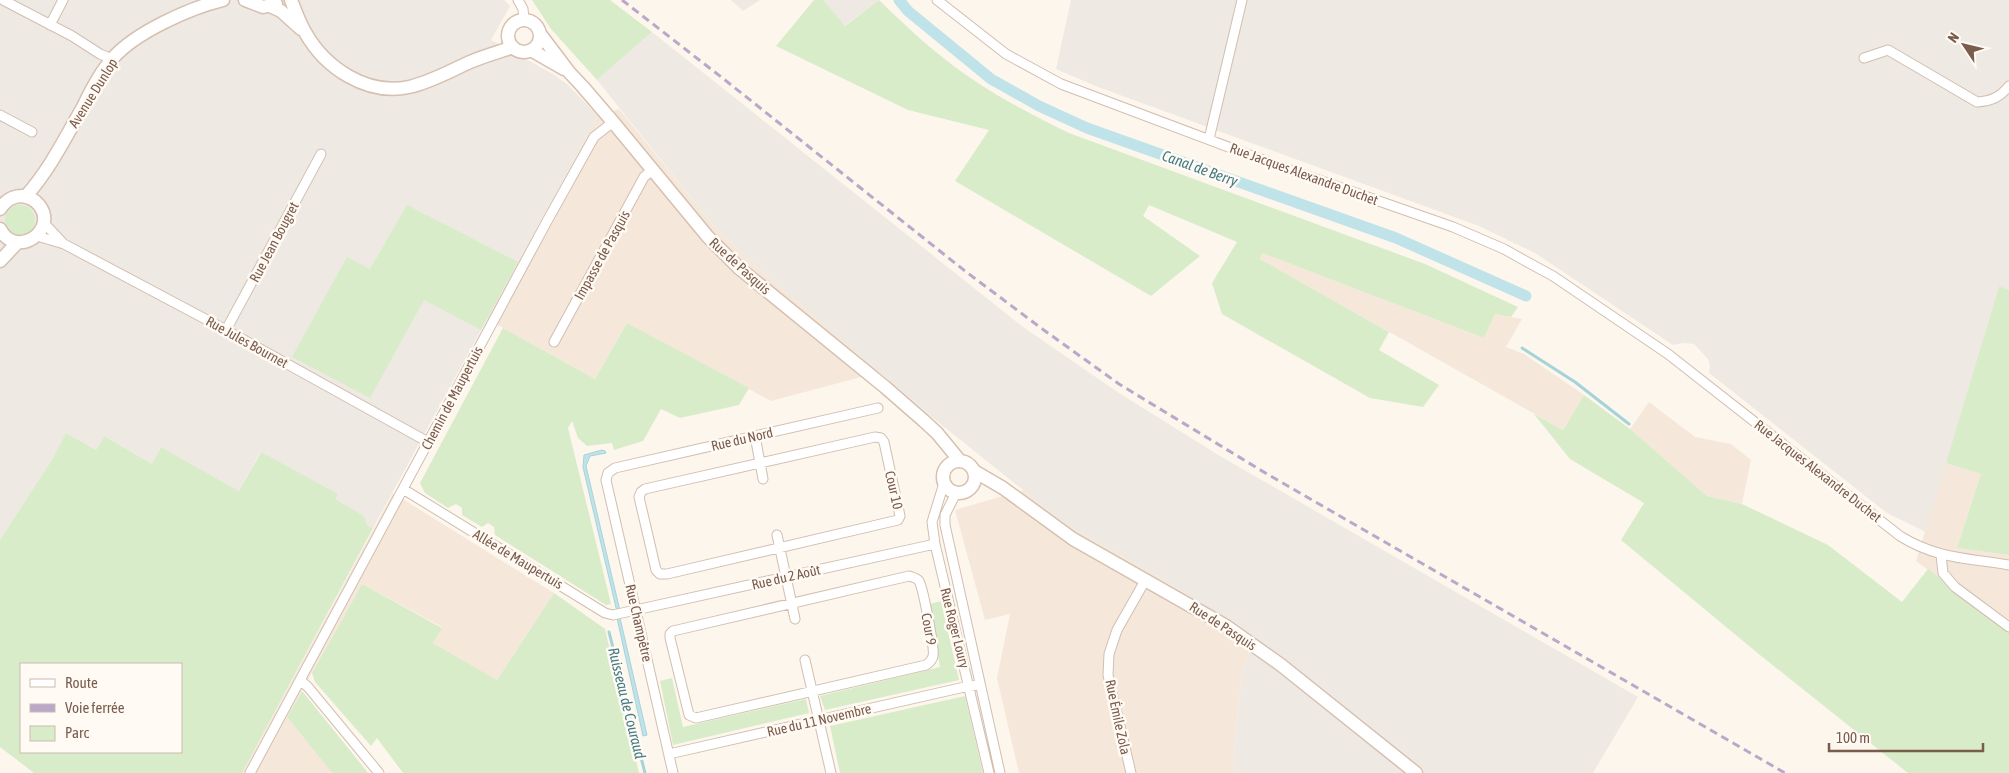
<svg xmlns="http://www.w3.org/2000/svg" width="2009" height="773" viewBox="0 0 2009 773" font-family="'Asap Condensed',sans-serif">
<rect width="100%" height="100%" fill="#fdf6ec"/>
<!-- residential -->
<path fill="#f5e8da" d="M 619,109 L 714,226 L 759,269 L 880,372 L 771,401 L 627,323 L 595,379 L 487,319 L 598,116 Z
M 1262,253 L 1484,338 L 1495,314 L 1522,319 L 1506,347 L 1524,354 L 1584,395 L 1563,430 L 1260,259 Z
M 1649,402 L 1695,437 L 1731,444 L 1751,460 L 1742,504 L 1707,496 L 1630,429 Z
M 1946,463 L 1981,474 L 1957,548 L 2009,555 L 2009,632 L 1916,561 Z
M 1023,490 L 1067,525 L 1157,576 L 1254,637 L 1242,673 L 1233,761 L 1234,773 L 1019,773 L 997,678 L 1010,614 L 985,620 L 955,510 Z
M 393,493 L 554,593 L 497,680 L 433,643 L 442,627 L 362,584 L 287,717 L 332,773 L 242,773 Z"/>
<!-- industrial -->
<path fill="#efe9e4" d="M 0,0 L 504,0 L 510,6 L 491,40 L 553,74 L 567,84 L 598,116 L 373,528 L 367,525 L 364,516 L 334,499 L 337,494 L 260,452 L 239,491 L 161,447 L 152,464 L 104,436 L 96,450 L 66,433 L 51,461 L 0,540 Z
M 731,0 L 760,0 L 743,11 Z
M 823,0 L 879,0 L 844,26 Z
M 1071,0 L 2009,0 L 2009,290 L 1999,286 L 1926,532 L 1887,513 L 1709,373 L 1710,366 L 1708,359 L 1694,344 L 1684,343 L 1673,345 L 1535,253 L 1479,226 L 1098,87 L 1056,69 Z
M 652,32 L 1023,327 L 1119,393 L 1220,456 L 1638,697 L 1593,773 L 1234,773 L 1233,761 L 1242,673 L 1254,637 L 1157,576 L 1067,525 L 938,422 L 759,269 L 714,226 L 597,80 Z"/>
<!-- green -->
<path fill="#d8ecc9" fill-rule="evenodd" d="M 532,0 L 610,0 L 652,32 L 597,80 L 551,29 Z
M 814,0 L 823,0 L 845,26 L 879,0 C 899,19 919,39 941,56 C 980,88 1024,111 1069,133 L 1425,264 L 1518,307 L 1511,317 L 1495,314 L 1484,338 L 1262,253 L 1260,259 L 1389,332 L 1379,350 L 1439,385 L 1423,407 L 1370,398 L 1222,314 L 1212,283 L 1237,242 L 1149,205 L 1143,216 L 1200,256 L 1151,296 L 955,181 L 989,130 L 908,110 L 776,46 Z
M 407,205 L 518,262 L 481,330 L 424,300 L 370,398 L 292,357 L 347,257 L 370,269 Z
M5 220a15 15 0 1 1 30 0a15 15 0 1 1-30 0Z
M 1999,286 L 2009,290 L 2009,555 L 1957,548 L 1981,474 L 1946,463 Z
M 627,323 L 749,388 L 739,405 L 680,418 L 661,409 L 643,441 L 614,450 L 612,443 L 587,446 L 578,438 L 572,421 L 568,428 L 611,604 L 606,605 L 495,535 L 494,527 L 488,523 L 482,527 L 462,515 L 462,508 L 456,504 L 448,508 L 425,493 L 420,483 L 503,328 L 595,379 Z
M 1584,395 L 1630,429 L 1707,496 L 1742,504 L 1828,545 L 1902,602 L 1928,569 L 2009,632 L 2009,773 L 1908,773 L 1760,655 L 1621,540 L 1644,503 L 1570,459 L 1534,414 L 1563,430 Z
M 66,433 L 96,450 L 104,436 L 152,464 L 161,447 L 239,491 L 261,452 L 338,494 L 335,499 L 364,516 L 367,525 L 373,528 L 242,773 L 34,773 L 0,747 L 0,540 L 51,461 ZM 21,664 L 181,664 L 181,752 L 21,752 Z
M 362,584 L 442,628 L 433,643 L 497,680 L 554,593 L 605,629 L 639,773 L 403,773 L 377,738 L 371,746 L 315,682 L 312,673 Z
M 941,601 L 959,680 L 825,710 L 820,696 L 940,667 L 929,604 Z
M 672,678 L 683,727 L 806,699 L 809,713 L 673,745 L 660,681 Z
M 302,691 L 361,764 L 368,773 L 332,773 L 287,717 Z
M 965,696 L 983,773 L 840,773 L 830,726 Z"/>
<!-- water -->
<path fill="#bfe3e8" stroke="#a5d3da" d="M 602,450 L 605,451 L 606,453 L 590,456 L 586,466 L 620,611 L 617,612 L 583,467 L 584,455 Z
M 617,618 L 620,618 L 647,735 L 643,736 Z"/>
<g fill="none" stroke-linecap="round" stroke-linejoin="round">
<!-- stream -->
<path stroke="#a5d3da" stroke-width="3" d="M 1522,348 L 1575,382 L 1629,424
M 609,632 L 645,773"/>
<!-- canal -->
<path stroke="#bfe3e8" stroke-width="11" d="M 899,0 L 908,11 L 991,79 L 1039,106 L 1087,128 L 1396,238 L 1526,296"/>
<!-- street casing -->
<g stroke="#d1beb0" stroke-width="11">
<path id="street" d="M 3,0 L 72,36 L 100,54 L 112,59
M 518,0 L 523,9 L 524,19
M 937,0 L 1006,54 L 1061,84 L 1276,165 L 1453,227 L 1504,249 L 1529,263 L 1553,276 L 1668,354 L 1900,536 C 1937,559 1968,558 2009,565
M 50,25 L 63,0
M 1864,58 L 1888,50 L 1977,102 C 1992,101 2000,97 2009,86
M 0,115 L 32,132
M 1209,139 L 1242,0
M 44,223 L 62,242
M 37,236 L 64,244 L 226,330 L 428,442
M 226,330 L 321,154
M 554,342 L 644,177 L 652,170
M 755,436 L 763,479
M 875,437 L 881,438 L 884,442 L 900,516 L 898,520 L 667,574 L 660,574 L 656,570 L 639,497 L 641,492 L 645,489 Z
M 944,483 L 932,522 L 935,544 L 989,773
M 403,489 L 605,613 L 613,615 L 935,544
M 956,493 L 945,515 L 945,525 L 1000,773
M 777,535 L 795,619
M 1941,555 L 1943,573 L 1955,587 L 2009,627
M 909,576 C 912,577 917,578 919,581 C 923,588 935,649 933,656 C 932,661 929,663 926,665 L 696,718 L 689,715 L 670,638 L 670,634 L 673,631 Z
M 805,660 L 831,773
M 300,680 L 308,687 L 379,773
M 669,754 L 969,686 L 980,685
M 250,773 L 546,223 L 594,137 L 613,122
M 673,773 L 606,480 L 608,473 L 615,468 L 878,408
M 1131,773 L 1108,675 L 1109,654 L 1117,630 L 1146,579"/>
</g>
<!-- secondary casing -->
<g stroke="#d6c0b0" stroke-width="15">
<path id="secondary" d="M 245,0 L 263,7 L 276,4
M 291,0 C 295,10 299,22 305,32 C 325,68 367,96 409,87 C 431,82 450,71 470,62 C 484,56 499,52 513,47
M 270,6 L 281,11 L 301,29
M508 36a16 16 0 1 1 32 0a16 16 0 1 1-32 0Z
M 541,35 L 569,72 L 583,87 L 613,122 L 708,237 L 739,268 L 885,387 L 924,421 L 937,433 L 960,461
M 531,50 L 564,69
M 26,196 C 50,169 65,138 83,107 C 91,90 100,72 113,58 C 136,32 190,8 223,0
M 0,209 C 5,201 12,196 22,196 C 29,197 35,200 39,205 C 59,230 16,260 0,229
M 0,261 L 18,242
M943 477a16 16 0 1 1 32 0a16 16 0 1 1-32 0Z
M 974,471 L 1003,488 L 1073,539 L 1226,626 L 1281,665 L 1416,773"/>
</g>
<!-- street -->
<use href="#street" stroke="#fff" stroke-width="9"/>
<!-- secondary -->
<use href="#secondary" stroke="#fff" stroke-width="12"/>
<!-- rail -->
<path stroke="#b9a8c9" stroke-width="3" stroke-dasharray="8 5" stroke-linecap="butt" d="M 622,0 L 725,80 L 965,271 L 1041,328 L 1119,384 L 1267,474 L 1785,773"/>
</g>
<g text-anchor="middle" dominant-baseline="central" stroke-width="5" stroke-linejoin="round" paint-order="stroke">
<!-- street labels -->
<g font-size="14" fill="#7a5c4d" stroke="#fffaf3">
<text transform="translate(93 93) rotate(-58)">Avenue Dunlop</text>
<text transform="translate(1304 174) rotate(20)">Rue Jacques Alexandre Duchet</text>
<text transform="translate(274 242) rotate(-62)">Rue Jean Bougret</text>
<text transform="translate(602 255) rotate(-61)">Impasse de Pasquis</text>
<text transform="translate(740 266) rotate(42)">Rue de Pasquis</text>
<text transform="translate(247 342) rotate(29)">Rue Jules Bournet</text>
<text transform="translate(452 398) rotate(-62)">Chemin de Maupertuis</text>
<text transform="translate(742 439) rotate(-13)">Rue du Nord</text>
<text transform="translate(1818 471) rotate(38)">Rue Jacques Alexandre Duchet</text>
<text transform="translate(894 490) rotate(77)">Cour 10</text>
<text transform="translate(518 559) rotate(31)">Allée de Maupertuis</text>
<text transform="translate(786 577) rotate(-13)">Rue du 2 Août</text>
<text transform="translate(639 623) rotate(77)">Rue Champêtre</text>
<text transform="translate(1223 626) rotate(33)">Rue de Pasquis</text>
<text transform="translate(955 628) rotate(76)">Rue Roger Loury</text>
<text transform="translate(929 629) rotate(80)">Cour 9</text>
<text transform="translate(1118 717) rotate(78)">Rue Émile Zola</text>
<text transform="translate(819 720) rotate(-13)">Rue du 11 Novembre</text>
</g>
<!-- water labels -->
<g font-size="15" font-style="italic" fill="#437c86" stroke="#fffaf3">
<text transform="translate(1200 168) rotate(20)">Canal de Berry</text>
<text transform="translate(627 703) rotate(76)">Ruisseau de Couraud</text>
</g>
</g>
<!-- legend -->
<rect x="20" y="663" width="162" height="90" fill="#fffaf3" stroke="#cabbb1"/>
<rect x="30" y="679" width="25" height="8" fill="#ffffff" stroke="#cabbb1"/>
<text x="65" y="688" font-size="15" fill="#7a5c4d">Route</text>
<rect x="30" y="704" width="25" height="8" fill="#b9a8c9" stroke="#cabbb1"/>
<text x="65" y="713" font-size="15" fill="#7a5c4d">Voie ferrée</text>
<rect x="30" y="726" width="25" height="15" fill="#d8ecc9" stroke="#cabbb1"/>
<text x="65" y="738" font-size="15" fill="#7a5c4d">Parc</text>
<!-- north arrow -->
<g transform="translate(1964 45) rotate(305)" stroke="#fffaf3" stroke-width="4" paint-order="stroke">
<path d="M0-4L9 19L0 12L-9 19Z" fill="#7a5c4d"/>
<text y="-8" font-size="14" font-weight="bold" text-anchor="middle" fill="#7a5c4d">N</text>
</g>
<!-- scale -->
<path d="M1829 743v8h154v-8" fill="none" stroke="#7a5c4d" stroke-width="2.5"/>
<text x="1836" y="743" font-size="15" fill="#7a5c4d" stroke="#fffaf3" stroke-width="4" paint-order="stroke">100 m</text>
</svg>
